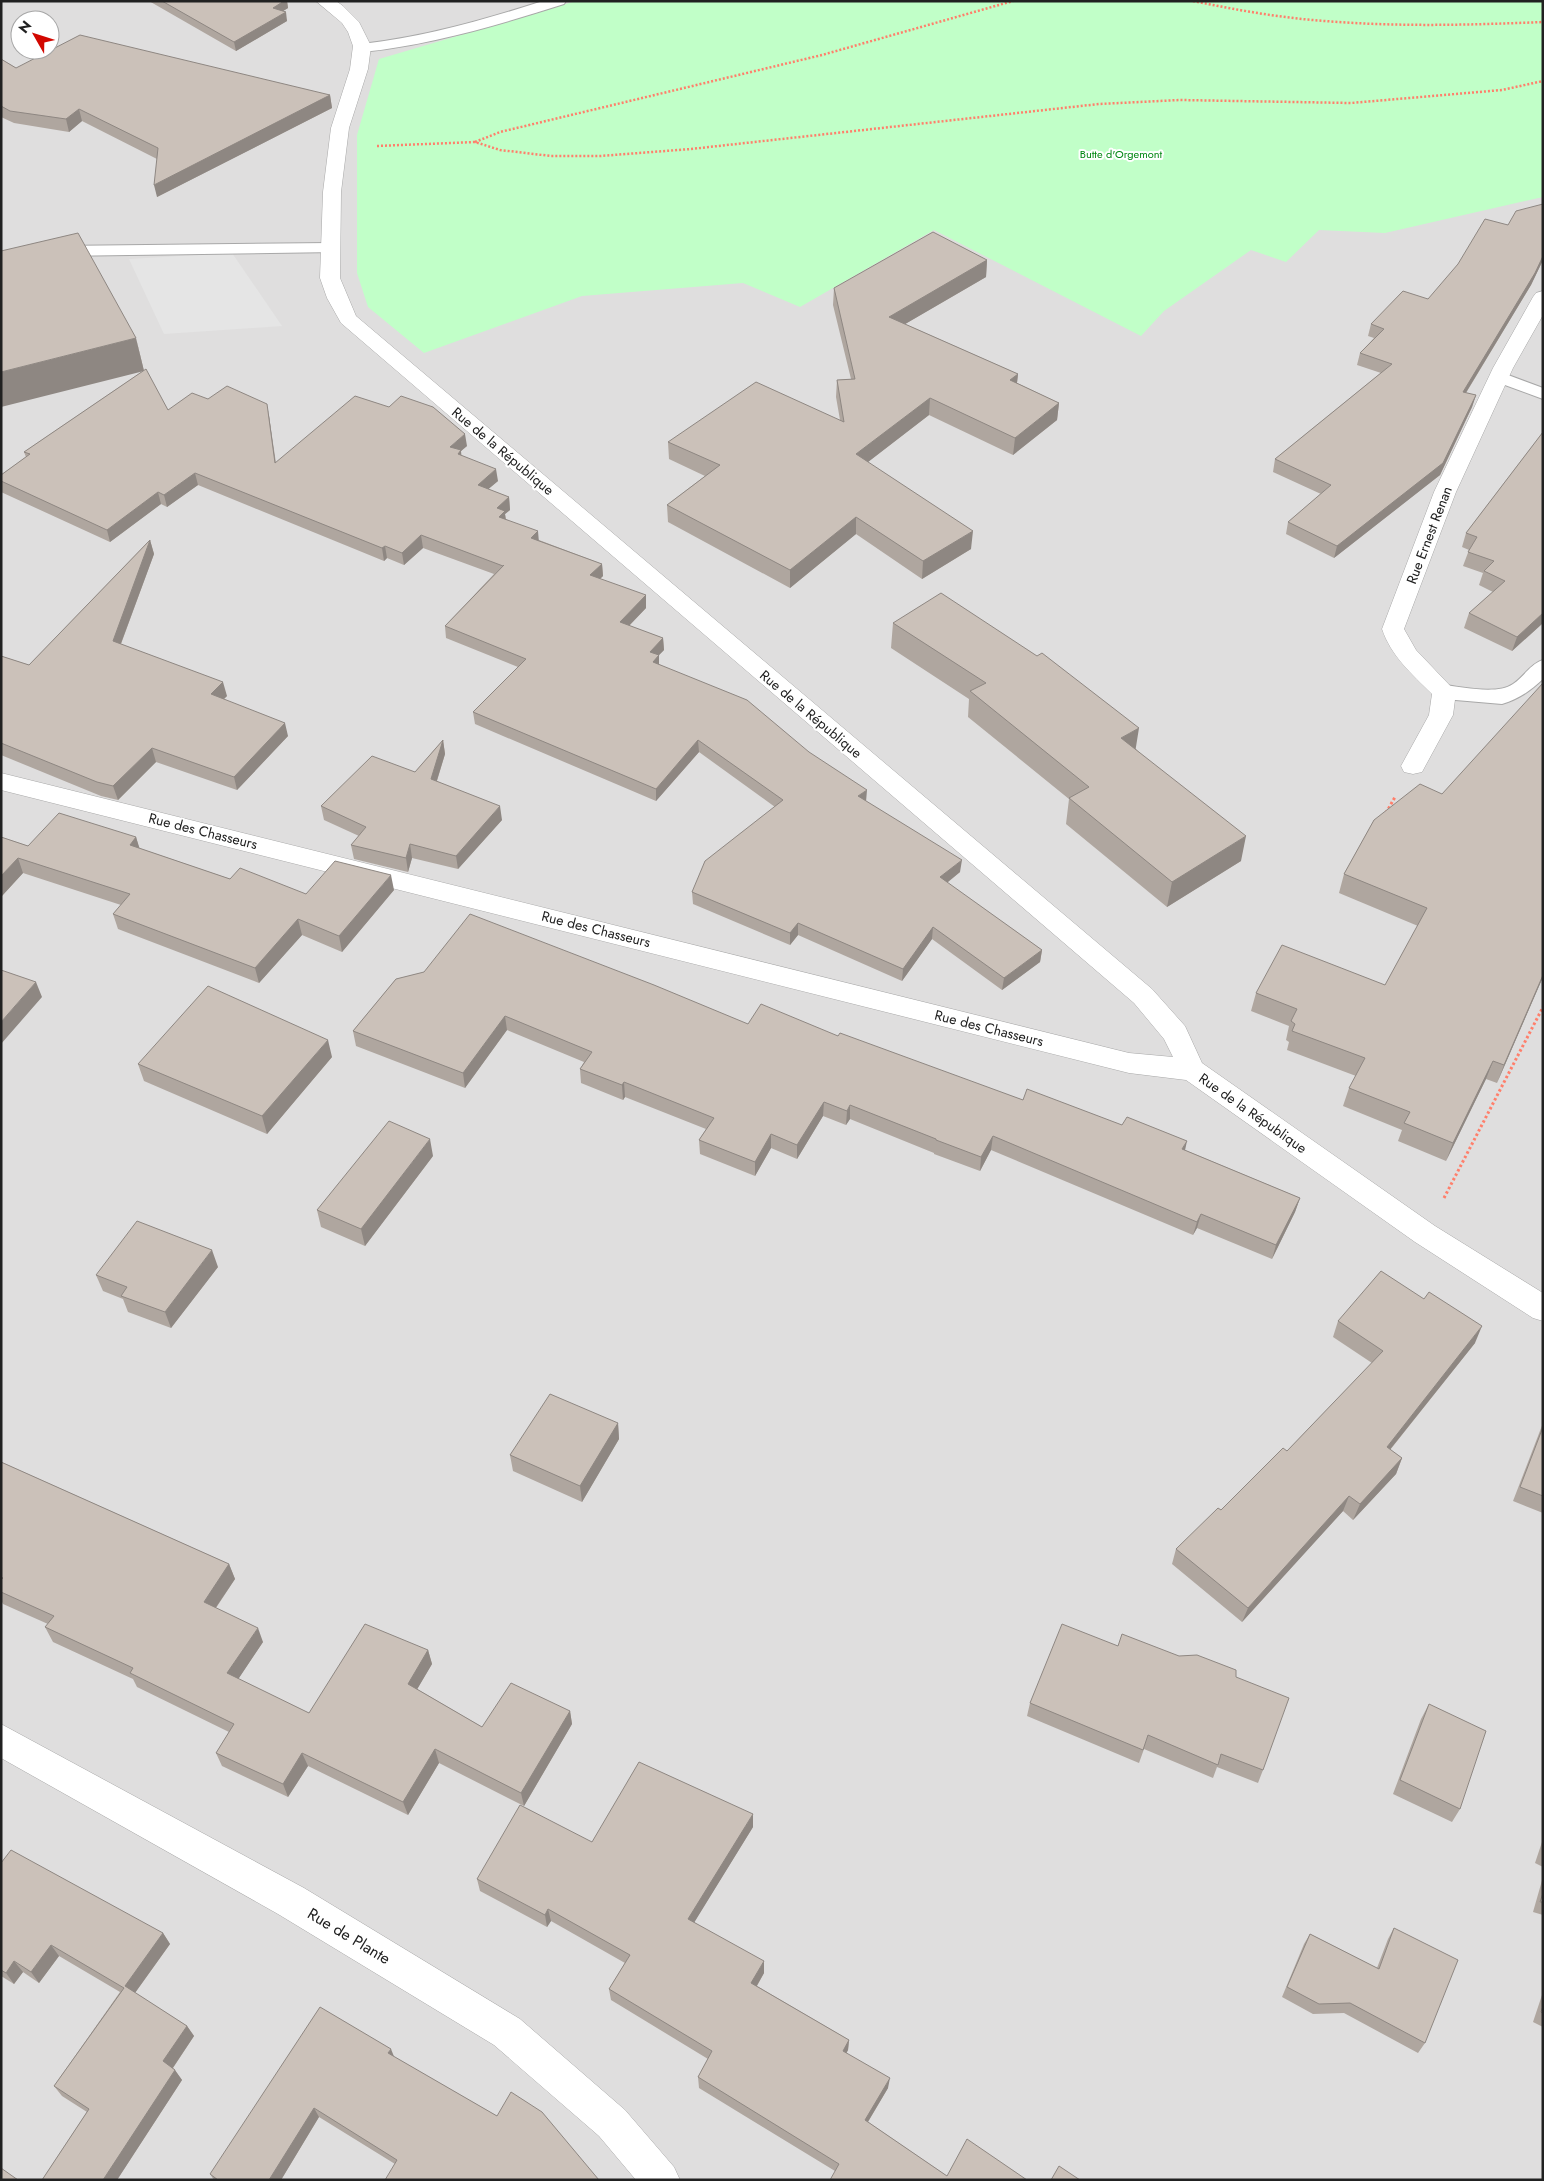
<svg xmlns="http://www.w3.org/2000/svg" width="1544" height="2181" viewBox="0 0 1544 2181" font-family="Jost,sans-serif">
<rect width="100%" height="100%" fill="#f2efe7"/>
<!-- residential -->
<path fill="#dfdede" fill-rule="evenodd" d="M 1,1 L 1543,1 L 1543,2180 L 1,2180 ZM 20,20 L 50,20 L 50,50 L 20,50 Z"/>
<!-- park -->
<path fill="#c1ffc8" d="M 576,1 L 1543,1 L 1543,197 L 1385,233 L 1319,230 L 1286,262 L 1251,250 L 1164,311 L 1141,336 L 934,230 L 800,307 L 743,283 L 582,296 L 424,353 L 368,307 L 357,273 L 357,135 L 379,59 Z"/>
<!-- parking -->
<path fill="#e5e5e5" d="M 232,253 L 282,326 L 164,334 L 129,259 Z"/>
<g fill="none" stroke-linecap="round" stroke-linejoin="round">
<!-- lane casing -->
<g stroke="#a8a8a8" stroke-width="2">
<path id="lane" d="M 543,1 L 566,1 L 564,4 C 498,25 431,45 362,52 L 357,51 L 355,48 L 357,45 L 362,44 C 424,37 484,20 543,1 Z
M 331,243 L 337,244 L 339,248 L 337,252 L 59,256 L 1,269 L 1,259 L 59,246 Z
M 1500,372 L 1543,388 L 1543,399 L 1494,381 L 1491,377 L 1494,373 Z
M 1543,660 L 1543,679 C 1530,691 1519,699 1502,704 L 1444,699 L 1437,697 L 1434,692 L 1437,687 L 1444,685 C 1463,687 1497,695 1513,684 C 1524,677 1530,664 1543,660 Z"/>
</g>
<!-- street casing -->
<g stroke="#a8a8a8" stroke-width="1">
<path id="street" d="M 316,1 L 336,1 L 343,6 L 359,22 L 371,46 L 368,69 L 349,128 L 341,192 L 340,278 L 356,316 L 1152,989 L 1185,1026 L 1202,1063 L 1435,1226 L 1543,1293 L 1543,1321 L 1533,1318 L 1415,1242 L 1186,1080 L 1129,1073 L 1,790 L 1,773 L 1129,1053 L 1173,1057 L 1164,1039 L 1134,1003 L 341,323 L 327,298 L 320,278 L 323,192 L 331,128 L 350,69 L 353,46 L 348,32 L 342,23 Z
M 1543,291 L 1543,315 L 1513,368 L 1456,492 L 1404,629 L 1416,650 L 1456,692 L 1453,715 L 1422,772 L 1413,774 L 1404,772 L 1401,766 L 1429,715 L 1432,694 C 1412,674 1391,656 1382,629 L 1434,492 L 1493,368 L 1533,297 L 1536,293 Z
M 1,1724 L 304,1888 L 520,2019 L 625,2110 L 674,2167 L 680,2180 L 636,2180 L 599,2136 L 494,2045 L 278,1914 L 1,1758 Z"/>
</g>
<!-- path-far1 -->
<path stroke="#ff7f6b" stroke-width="2.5" stroke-dasharray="2 2" stroke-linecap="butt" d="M 1193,1 C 1237,10 1281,18 1325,21 C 1398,27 1470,25 1543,22
M 475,142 L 500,132 L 822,55 L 1013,1
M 377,146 L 475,142 L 500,150 L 551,156 L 600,156 L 691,149 L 1099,104 L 1180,100 L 1351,103 L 1502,90 L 1543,81"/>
<!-- path -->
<path stroke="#ff7f6b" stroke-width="3" stroke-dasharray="2.5 2.5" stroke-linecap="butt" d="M 1386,813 L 1395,797
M 1444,1198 L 1543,1007"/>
<!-- lane -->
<use href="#lane" fill="#fff" fill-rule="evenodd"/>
<!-- street -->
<use href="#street" fill="#fff" fill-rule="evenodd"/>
</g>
<!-- wall -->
<path fill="#afa69f" d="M 149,1 L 287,1 L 288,8 L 283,11 L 287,21 L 236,51 Z
M 1,59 L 16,68 L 330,95 L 332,108 L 157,197 L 157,159 L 82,121 L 69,132 L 14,123 L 1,117 Z
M 1543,204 L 1543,260 L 1531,285 L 1466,393 L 1476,395 L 1472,407 L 1440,475 L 1334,558 L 1286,534 L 1288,522 L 1321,494 L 1273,472 L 1275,459 L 1381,373 L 1357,365 L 1360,353 L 1374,338 L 1368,336 L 1371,324 L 1428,299 L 1508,225 Z
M 987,260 L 986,277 L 905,324 L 1018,374 L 1017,383 L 1059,403 L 1057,420 L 1013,455 L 929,415 L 868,462 L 971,549 L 922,579 L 856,534 L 790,588 L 668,522 L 667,505 L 705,476 L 669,459 L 668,442 L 840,420 L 836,397 L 837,380 L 851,379 L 833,305 L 834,288 Z
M 136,338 L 144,371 L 168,410 L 208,399 L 269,416 L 276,463 L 467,446 L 461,451 L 461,455 L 498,481 L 488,489 L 509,497 L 510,510 L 505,514 L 506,519 L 539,540 L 602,564 L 603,576 L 600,579 L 646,608 L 629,626 L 663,638 L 664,650 L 659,655 L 659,664 L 866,801 L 960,872 L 947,883 L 1042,950 L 1040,962 L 1002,990 L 932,939 L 902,981 L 798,935 L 790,945 L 693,904 L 692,892 L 775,807 L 699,752 L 656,801 L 475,724 L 473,712 L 518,667 L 446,638 L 445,626 L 494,574 L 423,548 L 404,565 L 387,558 L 384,561 L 198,485 L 167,507 L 161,504 L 110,542 L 1,492 L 1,475 L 26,457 L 24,452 L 143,371 Z
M 1543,432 L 1543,623 L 1512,651 L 1464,628 L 1469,613 L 1493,592 L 1479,585 L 1483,573 L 1463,566 L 1469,550 L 1462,547 L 1466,533 Z
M 150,540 L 154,554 L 121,644 L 227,696 L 224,699 L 288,736 L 237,790 L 156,762 L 118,800 L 101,796 L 1,755 L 1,656 L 29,665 Z
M 893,623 L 1136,749 L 1241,861 L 1167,907 L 1066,824 L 1069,799 L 968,717 L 969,699 L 891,648 Z
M 443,740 L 445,754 L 437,781 L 502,820 L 458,869 L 412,858 L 408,872 L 354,859 L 351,845 L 359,836 L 324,820 L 321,806 L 415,772 Z
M 1374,820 L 1543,977 L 1497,1083 L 1486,1079 L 1446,1161 L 1398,1141 L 1402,1130 L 1343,1106 L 1349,1088 L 1356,1076 L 1287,1050 L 1289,1042 L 1286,1040 L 1289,1026 L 1251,1011 L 1256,993 L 1385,985 L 1418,926 L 1339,893 L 1344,874 Z
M 1,837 L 28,846 L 136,837 L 139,848 L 230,879 L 306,894 L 394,890 L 342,952 L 302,935 L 259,983 L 118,929 L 113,914 L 121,905 L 23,873 L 1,897 Z
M 396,979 L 838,1036 L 1023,1100 L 1185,1150 L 1300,1198 L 1295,1212 L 1272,1259 L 1197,1228 L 1193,1235 L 991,1150 L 980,1171 L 934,1154 L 934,1153 L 850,1119 L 846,1125 L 823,1116 L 797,1159 L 771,1148 L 755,1176 L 700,1154 L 699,1140 L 706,1129 L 625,1097 L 623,1100 L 581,1083 L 580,1069 L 584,1062 L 507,1030 L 465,1088 L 356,1046 L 353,1031 Z
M 332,1057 L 267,1134 L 144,1081 L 138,1064 Z
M 433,1156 L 365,1246 L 321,1227 L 317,1210 Z
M 218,1267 L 171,1328 L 128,1312 L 123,1299 L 103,1291 L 96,1275 Z
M 1338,1321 L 1475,1343 L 1390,1450 L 1402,1458 L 1396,1474 L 1353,1520 L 1343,1511 L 1242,1622 L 1172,1564 L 1176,1549 L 1221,1510 L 1287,1451 L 1372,1363 L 1333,1337 Z
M 618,1423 L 619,1439 L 582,1502 L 513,1471 L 510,1455 Z
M 1543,1423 L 1543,1513 L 1513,1501 Z
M 1,1462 L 229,1564 L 235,1579 L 216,1608 L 263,1642 L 238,1679 L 309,1713 L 428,1650 L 432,1664 L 417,1689 L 482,1727 L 570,1711 L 572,1724 L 524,1806 L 439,1763 L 408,1815 L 308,1766 L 288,1797 L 222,1766 L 216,1753 L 229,1732 L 137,1687 L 133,1679 L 53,1642 L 45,1627 L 48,1624 L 3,1604 L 1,1600 Z
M 1118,1646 L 1236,1677 L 1263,1770 L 1258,1783 L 1217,1767 L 1213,1778 L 1144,1749 L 1139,1763 L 1027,1716 L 1030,1703 Z
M 1429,1704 L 1460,1809 L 1452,1822 L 1393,1794 L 1421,1719 Z
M 753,1827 L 694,1922 L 764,1973 L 757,1986 L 849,2040 L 848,2050 L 846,2053 L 888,2088 L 868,2122 L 947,2176 L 1027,2180 L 835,2171 L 699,2088 L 698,2077 L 708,2059 L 611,2000 L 609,1989 L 625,1963 L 551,1921 L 547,1927 L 480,1891 L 477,1879 L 592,1842 Z
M 1543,1839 L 1543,1867 L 1535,1863 Z
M 1,1863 L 163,1933 L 170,1944 L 135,1993 L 187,2026 L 194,2036 L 173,2068 L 182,2080 L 117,2180 L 42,2180 L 87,2112 L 62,2096 L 54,2086 L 120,1992 L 59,1956 L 39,1983 L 23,1972 L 14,1984 L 1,1976 Z
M 1543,1877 L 1543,1915 L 1533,1912 Z
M 1394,1928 L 1425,2043 L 1418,2053 L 1344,2013 L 1313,2014 L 1282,1997 L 1304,1944 L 1310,1934 L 1377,1968 L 1388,1939 Z
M 1543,1992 L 1543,2027 L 1533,2022 Z
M 394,2057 L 497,2116 L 542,2112 L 395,2164 L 319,2117 L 281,2180 L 214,2180 L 210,2174 Z"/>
<!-- shaded-wall -->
<path fill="#8e8782" d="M 284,1 L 287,1 L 288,8 L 275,16 L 273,8 Z
M 286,12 L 287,21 L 236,51 L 234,42 Z
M 330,95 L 332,108 L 157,197 L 154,185 Z
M 79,109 L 82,121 L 69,132 L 66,119 Z
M 1543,256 L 1543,260 L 1531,285 L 1459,404 L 1463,392 Z
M 987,260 L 986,277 L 888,334 L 889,317 Z
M 136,338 L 144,371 L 1,407 L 1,372 Z
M 1018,374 L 1016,391 L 1010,380 Z
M 1476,395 L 1472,407 L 1440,475 L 1334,558 L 1337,546 Z
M 930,398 L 929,415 L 855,472 L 856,454 Z
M 1059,403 L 1057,420 L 1013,455 L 1015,438 Z
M 267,404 L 269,416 L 277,476 L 275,463 Z
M 465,434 L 467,446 L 461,451 L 462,462 L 450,447 Z
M 496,469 L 498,481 L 479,497 L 478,485 Z
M 195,473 L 198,485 L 167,507 L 164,495 Z
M 158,492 L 161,504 L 110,542 L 107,530 Z
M 509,497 L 510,510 L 505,514 L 506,523 L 500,529 L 497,508 Z
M 856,517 L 856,534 L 790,588 L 790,570 Z
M 538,531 L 539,543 L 531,538 Z
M 973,531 L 971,549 L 922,579 L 923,561 Z
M 421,535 L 423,548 L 404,565 L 402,553 Z
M 150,540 L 154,554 L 117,654 L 113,641 Z
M 385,546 L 387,558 L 384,561 L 382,548 Z
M 602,564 L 603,576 L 591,587 L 590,575 Z
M 646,595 L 646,608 L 621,634 L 620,622 Z
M 1543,613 L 1543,623 L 1512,651 L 1517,637 Z
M 663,638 L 664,650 L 659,655 L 659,667 L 654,674 L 650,652 Z
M 223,682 L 227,696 L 214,708 L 211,694 Z
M 285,723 L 288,736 L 237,790 L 234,777 Z
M 1139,728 L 1135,753 L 1121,738 Z
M 443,740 L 445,754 L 433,793 L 431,779 Z
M 698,740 L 699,752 L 656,801 L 656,789 Z
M 152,748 L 156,762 L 118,800 L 113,786 Z
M 867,790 L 866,802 L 858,796 Z
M 500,806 L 502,820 L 458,869 L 456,856 Z
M 1246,836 L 1241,861 L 1167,907 L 1172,882 Z
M 136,837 L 141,853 L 130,845 Z
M 410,844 L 412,858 L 408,872 L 406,858 Z
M 18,858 L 23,873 L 1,897 L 1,876 Z
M 962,860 L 960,872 L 939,889 L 940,877 Z
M 391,875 L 394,890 L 342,952 L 339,936 Z
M 298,919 L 302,935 L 259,983 L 255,968 Z
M 798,923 L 798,935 L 790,945 L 790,933 Z
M 933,927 L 932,939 L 902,981 L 903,969 Z
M 1042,950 L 1040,962 L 1002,990 L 1004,978 Z
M 1543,975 L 1543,977 L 1497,1083 L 1504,1065 Z
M 36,982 L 42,997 L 1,1044 L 1,1022 Z
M 505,1016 L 507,1030 L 465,1088 L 463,1073 Z
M 328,1040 L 332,1057 L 267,1134 L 262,1116 Z
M 1493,1061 L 1486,1079 L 1446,1161 L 1453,1143 Z
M 624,1082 L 625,1097 L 623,1100 L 622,1085 Z
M 824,1102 L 823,1116 L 797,1159 L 797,1145 Z
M 850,1105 L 850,1119 L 846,1125 L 847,1111 Z
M 771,1134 L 771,1148 L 755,1176 L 755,1162 Z
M 993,1136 L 991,1150 L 980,1171 L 981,1157 Z
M 430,1139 L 433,1156 L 365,1246 L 361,1229 Z
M 1187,1141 L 1184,1155 L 1182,1149 Z
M 1300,1198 L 1295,1212 L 1272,1259 L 1276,1245 Z
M 1201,1214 L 1197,1228 L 1193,1235 L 1197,1222 Z
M 212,1250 L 218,1267 L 171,1328 L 165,1312 Z
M 1482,1326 L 1475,1343 L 1380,1462 L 1387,1447 Z
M 618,1423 L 619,1439 L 582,1502 L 580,1486 Z
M 1402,1458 L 1396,1474 L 1353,1520 L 1360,1504 Z
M 1349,1496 L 1343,1511 L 1242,1622 L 1248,1608 Z
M 229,1564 L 235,1579 L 210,1616 L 204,1602 Z
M 258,1628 L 263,1642 L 233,1687 L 227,1673 Z
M 428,1650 L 432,1664 L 412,1698 L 408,1684 Z
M 570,1711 L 572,1724 L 524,1806 L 521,1793 Z
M 435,1749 L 439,1763 L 408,1815 L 403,1802 Z
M 302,1753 L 308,1766 L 288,1797 L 283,1784 Z
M 753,1814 L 753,1827 L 689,1931 L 688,1919 Z
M 548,1909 L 551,1921 L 547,1927 L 545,1915 Z
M 163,1933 L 170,1944 L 132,1997 L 125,1986 Z
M 51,1945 L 59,1956 L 39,1983 L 31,1972 Z
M 14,1961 L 23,1972 L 14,1984 L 6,1973 Z
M 764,1961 L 764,1973 L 752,1994 L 751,1983 Z
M 187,2026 L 194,2036 L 170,2072 L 163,2061 Z
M 849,2040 L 848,2050 L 842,2062 L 843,2051 Z
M 391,2049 L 395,2059 L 388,2053 Z
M 175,2070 L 182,2080 L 117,2180 L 103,2180 Z
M 890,2078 L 888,2088 L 863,2130 L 865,2120 Z
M 314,2108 L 319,2117 L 281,2180 L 269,2180 Z"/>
<!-- building -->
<path fill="#cbc1b9" stroke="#8e8782" d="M 162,1 L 284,1 L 273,8 L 286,12 L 234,42 Z
M 80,35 L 330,95 L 154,185 L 158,148 L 79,109 L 66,119 L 10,111 L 1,106 L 1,59 L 16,68 Z
M 1543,204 L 1543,256 L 1535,273 L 1463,392 L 1476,395 L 1443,463 L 1337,546 L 1288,522 L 1331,485 L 1275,459 L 1392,364 L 1360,353 L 1384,329 L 1371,324 L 1403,291 L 1428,299 L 1458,264 L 1485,219 L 1508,225 L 1516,211 Z
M 933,232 L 987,260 L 889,317 L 1018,374 L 1010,380 L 1059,403 L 1015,438 L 930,398 L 856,454 L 973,531 L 923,561 L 856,517 L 790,570 L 667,505 L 720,465 L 668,442 L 756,382 L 844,422 L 837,380 L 855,379 L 834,288 Z
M 78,233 L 136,338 L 1,372 L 1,251 Z
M 146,369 L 168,410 L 192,393 L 208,399 L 227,386 L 267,404 L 275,463 L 355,396 L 389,407 L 401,396 L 433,407 L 465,434 L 450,447 L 461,450 L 458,454 L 496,469 L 478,485 L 509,497 L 497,508 L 505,511 L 499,517 L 538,531 L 531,538 L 602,564 L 590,575 L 646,595 L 620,622 L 663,638 L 650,652 L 659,655 L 653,662 L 747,700 L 809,752 L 867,790 L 858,796 L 962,860 L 940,877 L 1042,950 L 1004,978 L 933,927 L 903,969 L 798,923 L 790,933 L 692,892 L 705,861 L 783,800 L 698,740 L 656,789 L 473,712 L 526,659 L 445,626 L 504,565 L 503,566 L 421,535 L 402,553 L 385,546 L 382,548 L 195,473 L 164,495 L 158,492 L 107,530 L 1,481 L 1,475 L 30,454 L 24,452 Z
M 1543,432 L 1543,613 L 1517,637 L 1469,613 L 1505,581 L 1484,571 L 1494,561 L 1468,552 L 1477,537 L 1466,533 Z
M 150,540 L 113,641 L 223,682 L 211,694 L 285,723 L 234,777 L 152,748 L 113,786 L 97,782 L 1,743 L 1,656 L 29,665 Z
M 941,593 L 1037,656 L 1042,653 L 1139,728 L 1121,738 L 1246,836 L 1172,882 L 1069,798 L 1089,787 L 970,691 L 986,683 L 893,623 Z
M 1543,683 L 1543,975 L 1504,1065 L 1493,1061 L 1453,1143 L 1404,1123 L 1410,1112 L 1349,1088 L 1365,1058 L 1292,1031 L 1295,1024 L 1291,1021 L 1297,1009 L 1256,993 L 1282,945 L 1385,985 L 1427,908 L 1344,874 L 1374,820 L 1420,784 L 1442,794 Z
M 443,740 L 431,779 L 500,806 L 456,856 L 410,844 L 406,858 L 351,845 L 366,827 L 321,806 L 372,756 L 415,772 Z
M 59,813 L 136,837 L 130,845 L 230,879 L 240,868 L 306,894 L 335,861 L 391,875 L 339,936 L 298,919 L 255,968 L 113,914 L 130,894 L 18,858 L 1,876 L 1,837 L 28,846 Z
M 470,914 L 654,985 L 748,1024 L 761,1004 L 838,1036 L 840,1033 L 1023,1100 L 1027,1089 L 1122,1125 L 1127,1117 L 1187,1141 L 1182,1149 L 1300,1198 L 1276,1245 L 1201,1214 L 1197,1222 L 993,1136 L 981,1157 L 936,1140 L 936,1139 L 850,1105 L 847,1111 L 824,1102 L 797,1145 L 771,1134 L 755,1162 L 699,1140 L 714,1118 L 624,1082 L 622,1085 L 580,1069 L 592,1052 L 505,1016 L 463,1073 L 353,1031 L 396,979 L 424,972 Z
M 1,970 L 36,982 L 1,1022 Z
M 208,986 L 328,1040 L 262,1116 L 138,1064 Z
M 389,1121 L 430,1139 L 361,1229 L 317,1210 Z
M 137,1221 L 212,1250 L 165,1312 L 121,1296 L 127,1287 L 96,1275 Z
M 1381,1271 L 1424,1299 L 1429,1292 L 1482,1326 L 1387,1447 L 1402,1458 L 1360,1504 L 1349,1496 L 1248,1608 L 1176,1549 L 1218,1508 L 1221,1510 L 1283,1448 L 1287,1451 L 1383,1351 L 1338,1321 Z
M 550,1394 L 618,1423 L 580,1486 L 510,1455 Z
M 1543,1427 L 1543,1496 L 1520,1487 Z
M 1,1462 L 229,1564 L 204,1602 L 258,1628 L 227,1673 L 309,1713 L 365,1624 L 428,1650 L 408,1684 L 482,1727 L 511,1683 L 570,1711 L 521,1793 L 435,1749 L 403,1802 L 302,1753 L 283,1784 L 216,1753 L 234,1724 L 130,1673 L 133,1668 L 45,1627 L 54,1616 L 1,1592 L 1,1580 L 3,1578 L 1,1577 Z
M 1062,1624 L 1118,1646 L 1122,1634 L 1179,1656 L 1197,1655 L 1236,1670 L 1236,1677 L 1289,1698 L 1263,1770 L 1221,1754 L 1218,1765 L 1148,1735 L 1143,1750 L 1030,1703 Z
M 1429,1704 L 1486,1731 L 1460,1809 L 1400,1780 Z
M 639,1762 L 753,1814 L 688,1919 L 764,1961 L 751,1983 L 849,2040 L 843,2051 L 890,2078 L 865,2120 L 947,2176 L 967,2139 L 1027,2180 L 830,2180 L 839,2164 L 698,2077 L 712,2051 L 609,1989 L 630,1955 L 548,1909 L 545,1915 L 477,1879 L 520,1805 L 592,1842 Z
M 11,1850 L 163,1933 L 125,1986 L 187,2026 L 163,2061 L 175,2070 L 103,2180 L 42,2180 L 89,2109 L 54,2086 L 124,1988 L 51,1945 L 31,1972 L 14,1961 L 6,1973 L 1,1970 L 1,1863 Z
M 1543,1893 L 1543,1902 L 1540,1902 Z
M 1394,1928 L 1458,1960 L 1425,2043 L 1350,2003 L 1319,2004 L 1287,1987 L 1310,1934 L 1379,1969 Z
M 1543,2006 L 1543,2014 L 1541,2012 Z
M 320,2007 L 391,2049 L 388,2053 L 497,2116 L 511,2092 L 542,2112 L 599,2180 L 385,2180 L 397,2160 L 314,2108 L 269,2180 L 218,2180 L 210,2174 Z
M 1059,2166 L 1080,2180 L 1051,2180 Z
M 1,2168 L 18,2180 L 1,2180 Z"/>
<g text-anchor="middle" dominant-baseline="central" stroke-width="4" stroke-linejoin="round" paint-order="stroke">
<!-- far-park labels -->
<g font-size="11" fill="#028711" stroke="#fff">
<text x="1121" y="154">Butte d'Orgemont</text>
</g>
<!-- street labels -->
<g font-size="14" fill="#212121" stroke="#fff">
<text transform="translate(503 451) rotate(40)">Rue de la République</text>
<text transform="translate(1429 535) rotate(-69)">Rue Ernest Renan</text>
<text transform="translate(811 714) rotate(40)">Rue de la République</text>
<text transform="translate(203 831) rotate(14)">Rue des Chasseurs</text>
<text transform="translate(596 929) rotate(14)">Rue des Chasseurs</text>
<text transform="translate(989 1028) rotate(14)">Rue des Chasseurs</text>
<text transform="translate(1253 1113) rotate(35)">Rue de la République</text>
</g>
<!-- near-street labels -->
<g font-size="16" fill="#212121" stroke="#fff">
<text transform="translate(349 1936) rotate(31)">Rue de Plante</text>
</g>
</g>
<!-- border -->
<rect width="1544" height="2181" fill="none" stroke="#212121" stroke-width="5"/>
<!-- north arrow -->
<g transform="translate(35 35) rotate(309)"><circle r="24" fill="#ffffff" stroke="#a6a6a6"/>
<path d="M0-4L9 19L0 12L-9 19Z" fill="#d20700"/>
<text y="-8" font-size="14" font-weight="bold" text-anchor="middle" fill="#212121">N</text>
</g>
</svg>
